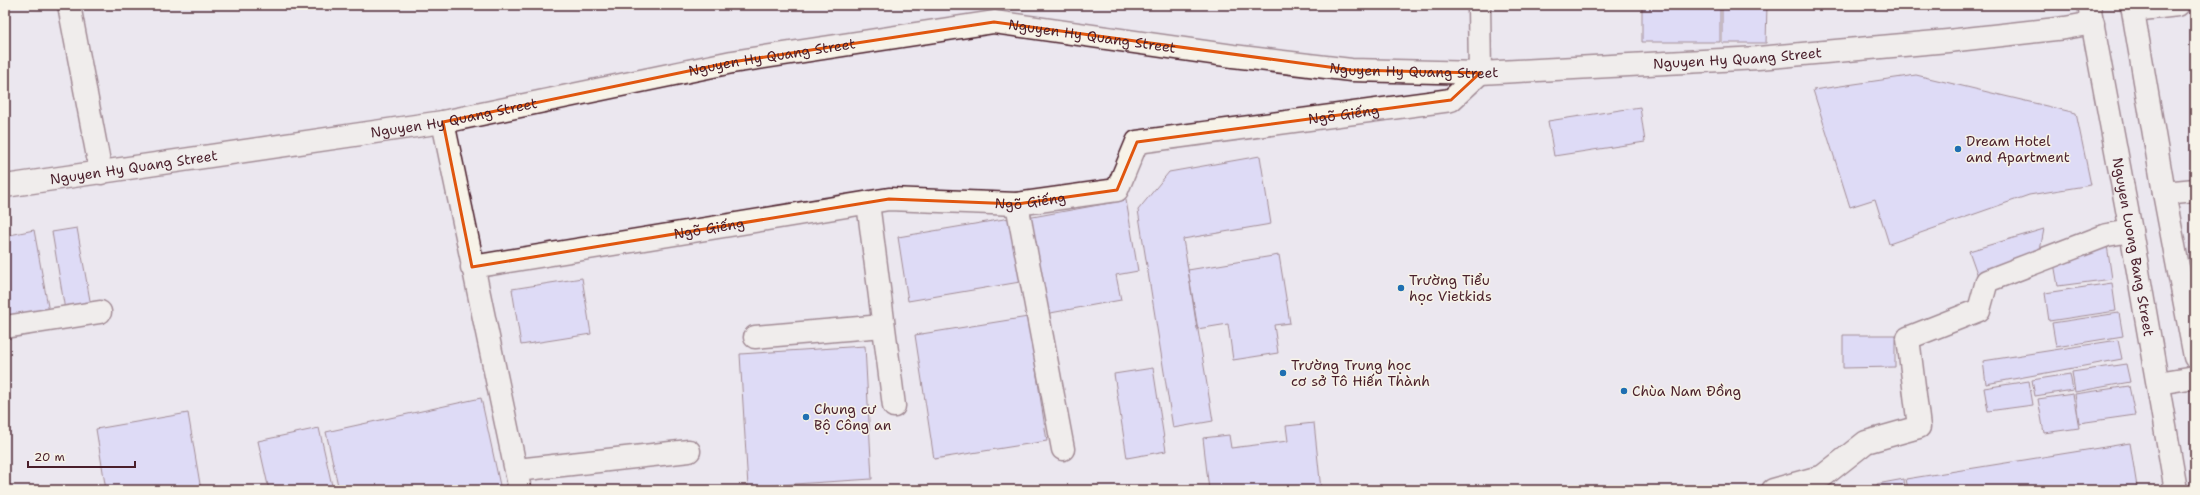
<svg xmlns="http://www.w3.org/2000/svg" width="2200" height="495" viewBox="0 0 2200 495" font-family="'Shantell Sans',sans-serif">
<rect width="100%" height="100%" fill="#ebe7ef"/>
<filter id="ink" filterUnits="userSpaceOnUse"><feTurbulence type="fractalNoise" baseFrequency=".025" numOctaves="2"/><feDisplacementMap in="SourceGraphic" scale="8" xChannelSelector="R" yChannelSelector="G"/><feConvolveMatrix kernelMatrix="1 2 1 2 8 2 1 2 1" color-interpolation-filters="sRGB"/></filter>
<g filter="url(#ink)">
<!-- building -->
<path fill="#cfccff" stroke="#4a1f2b" d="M 1642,5 L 1720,5 L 1720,42 L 1642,42 Z
M 1722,5 L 1767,5 L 1766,43 L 1722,43 Z
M 1916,75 L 2076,113 L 2091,185 L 2029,195 L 1889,244 L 1875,199 L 1850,207 L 1813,90 Z
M 1640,107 L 1645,142 L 1554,156 L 1548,121 Z
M 1260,156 L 1271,224 L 1183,239 L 1213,421 L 1173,428 L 1138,210 L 1169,172 Z
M 1126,200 L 1138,271 L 1116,275 L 1121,300 L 1045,314 L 1027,218 Z
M 1010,218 L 1020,282 L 908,301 L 898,237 Z
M 77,228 L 91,306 L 65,310 L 52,232 Z
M 2044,229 L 2039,256 L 1979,279 L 1969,251 Z
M 34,230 L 49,312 L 5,321 L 5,236 Z
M 2106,238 L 2112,279 L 2058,286 L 2054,263 Z
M 1279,255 L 1290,323 L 1274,325 L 1278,353 L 1233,360 L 1228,324 L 1197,329 L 1188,270 Z
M 582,278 L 591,334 L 521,345 L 512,289 Z
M 2112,283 L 2116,311 L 2049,321 L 2045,293 Z
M 2119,313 L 2123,336 L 2056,347 L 2052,323 Z
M 1028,317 L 1047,441 L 934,459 L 915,335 Z
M 1843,335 L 1895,335 L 1895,367 L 1843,368 Z
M 2118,340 L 2122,359 L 1986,384 L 1983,361 Z
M 865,346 L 872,479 L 748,487 L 740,354 Z
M 2126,364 L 2130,382 L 2075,392 L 2072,372 Z
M 1153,368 L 1166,451 L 1127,458 L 1114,374 Z
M 2070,374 L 2073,390 L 2035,396 L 2032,380 Z
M 2029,381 L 2033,405 L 1988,411 L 1984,388 Z
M 2129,386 L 2135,415 L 2079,423 L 2075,394 Z
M 2073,394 L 2079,428 L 2044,433 L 2038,399 Z
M 481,398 L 501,490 L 339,490 L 326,432 Z
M 188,413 L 201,490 L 106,490 L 96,429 Z
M 1314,423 L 1321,490 L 1209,490 L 1203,438 L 1229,435 L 1231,448 L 1288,441 L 1286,426 Z
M 319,428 L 333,490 L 269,490 L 258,441 Z
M 2130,443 L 2137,487 L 2120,490 L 1908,490 L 1906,479 Z
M 1904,479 L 1905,490 L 1878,490 L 1877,484 Z"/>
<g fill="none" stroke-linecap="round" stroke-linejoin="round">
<!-- minor casing -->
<g stroke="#4a1f2b" stroke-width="25">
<g id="minor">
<path d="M 69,5 L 101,173"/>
<path d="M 2133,10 L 2178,5"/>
<path d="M 443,122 L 520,490"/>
<path id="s1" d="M 5,186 L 443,122 L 732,62 L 994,22 L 1233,56 L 1351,70 L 1480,73 L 1758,58 L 1948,41 L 2065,28 L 2093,23"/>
<path d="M 2164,193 L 2195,190"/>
<path d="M 868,203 L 894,406"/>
<path d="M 1017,204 L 1063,449"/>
<path id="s2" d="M 472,267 L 889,199 L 1017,204 L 1117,190 L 1137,142 L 1451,100 L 1480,73 L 1479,5"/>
<path d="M 5,327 L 100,312"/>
<path d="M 755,337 L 883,326"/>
<path d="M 517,470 L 689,451"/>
<path d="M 1773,490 L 1823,476 L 1866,442 L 1919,427 L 1908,338 L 1979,310 L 1987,281 L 2107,235 L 2131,231"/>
</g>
</g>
<!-- major casing -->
<g stroke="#4a1f2b" stroke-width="25">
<g id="major">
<path id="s3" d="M 2089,5 L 2131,231 L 2176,490"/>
<path d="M 2132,5 L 2164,193 L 2195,357"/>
<path d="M 2158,383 L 2195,377"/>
</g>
</g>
<!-- minor -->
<use href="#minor" stroke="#f7f3e8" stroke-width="22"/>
<!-- major -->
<use href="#major" stroke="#f7f3e8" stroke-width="22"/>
</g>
</g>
<!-- marked area -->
<path d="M0 0H2200V495H0ZM 994,22 L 1351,70 L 1480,73 L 1451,100 L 1137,142 L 1117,190 L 1017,204 L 889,199 L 472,267 L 443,122 L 732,62 Z" fill="#ebe7ef" fill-opacity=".55" fill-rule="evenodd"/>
<path fill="none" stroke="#e0560e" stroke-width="3" stroke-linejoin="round" d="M 994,22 L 1351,70 L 1480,73 L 1451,100 L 1137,142 L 1117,190 L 1017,204 L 889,199 L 472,267 L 443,122 L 732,62 Z"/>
<!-- markers -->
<g fill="#1f6fb2" stroke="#f7f3e8" stroke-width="1.5">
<circle cx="1958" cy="149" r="4"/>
<circle cx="1401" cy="288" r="4"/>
<circle cx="1283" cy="373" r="4"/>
<circle cx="1624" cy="391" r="4"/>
<circle cx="806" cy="417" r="4"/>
</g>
<g text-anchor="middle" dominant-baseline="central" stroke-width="3" stroke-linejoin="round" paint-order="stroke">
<!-- street labels -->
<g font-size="14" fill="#4a1f2b" stroke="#f7f3e8">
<text stroke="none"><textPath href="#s1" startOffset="1102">Nguyen Hy Quang Street</textPath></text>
<text stroke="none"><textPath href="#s1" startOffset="778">Nguyen Hy Quang Street</textPath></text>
<text stroke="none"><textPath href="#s1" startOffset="1750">Nguyen Hy Quang Street</textPath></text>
<text stroke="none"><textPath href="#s1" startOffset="1426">Nguyen Hy Quang Street</textPath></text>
<text stroke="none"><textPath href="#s2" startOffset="912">Ngõ Giếng</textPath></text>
<text stroke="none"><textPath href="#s1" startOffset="454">Nguyen Hy Quang Street</textPath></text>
<text stroke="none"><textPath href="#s1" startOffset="130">Nguyen Hy Quang Street</textPath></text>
<text stroke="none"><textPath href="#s2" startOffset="564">Ngõ Giếng</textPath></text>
<text stroke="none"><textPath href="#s2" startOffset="240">Ngõ Giếng</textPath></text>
<text stroke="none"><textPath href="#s3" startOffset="246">Nguyen Luong Bang Street</textPath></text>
</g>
<!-- poi labels -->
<g font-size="14" fill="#4a1f2b" stroke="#f7f3e8" text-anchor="start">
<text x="1966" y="141">Dream Hotel<tspan x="1966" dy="16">and Apartment</tspan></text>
<text x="1409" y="280">Trường Tiểu<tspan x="1409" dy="16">học Vietkids</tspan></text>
<text x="1291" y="365">Trường Trung học<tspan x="1291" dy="16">cơ sở Tô Hiến Thành</tspan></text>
<text x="1632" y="391">Chùa Nam Đồng</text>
<text x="814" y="409">Chung cư<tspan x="814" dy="16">Bộ Công an</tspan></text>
</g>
</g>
<!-- margin -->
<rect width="2200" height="495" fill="none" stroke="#f7f3e8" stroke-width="20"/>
<rect x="10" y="10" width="2180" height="475" fill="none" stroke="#4a1f2b" stroke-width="1.5" filter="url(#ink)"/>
<!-- scale -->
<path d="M28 461v6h107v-6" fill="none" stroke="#4a1f2b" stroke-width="2"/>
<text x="34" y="461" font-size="12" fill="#4a1f2b" stroke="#f7f3e8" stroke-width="3" paint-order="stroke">20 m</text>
</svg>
